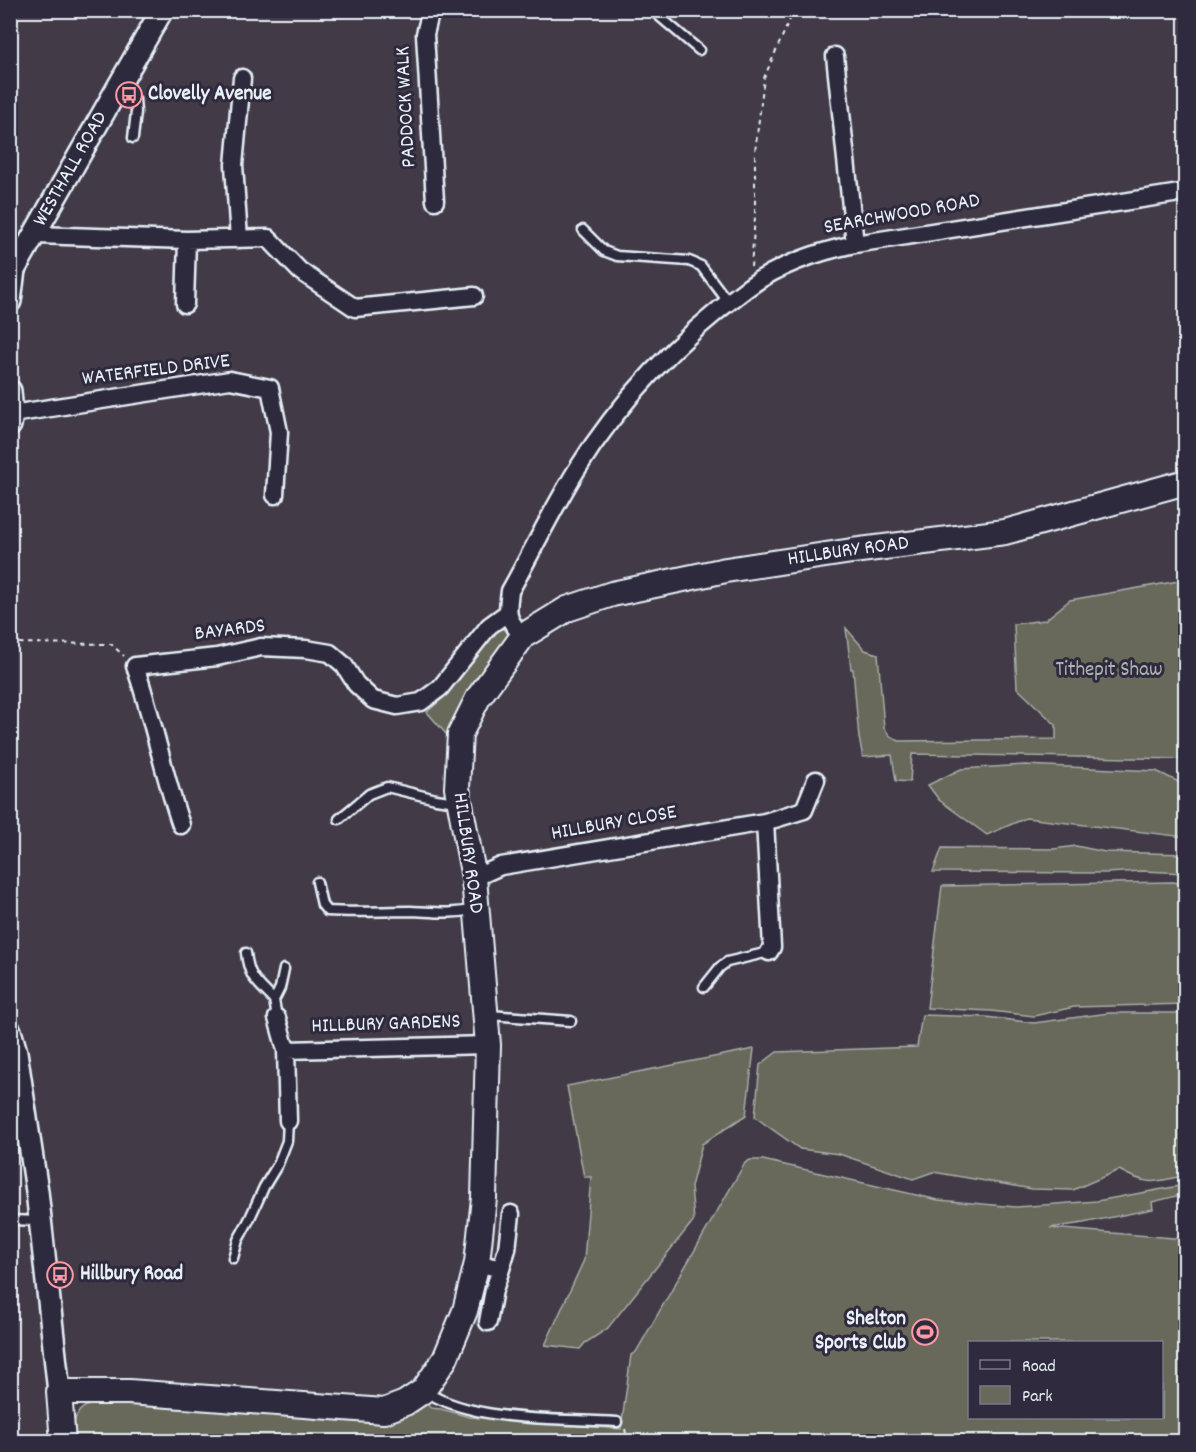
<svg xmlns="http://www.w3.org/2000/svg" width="1196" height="1452" viewBox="0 0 1196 1452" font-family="Dekko,sans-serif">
<rect width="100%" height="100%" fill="#423b47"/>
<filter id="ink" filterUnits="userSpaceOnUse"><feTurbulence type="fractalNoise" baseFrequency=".0167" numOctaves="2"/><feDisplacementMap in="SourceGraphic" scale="12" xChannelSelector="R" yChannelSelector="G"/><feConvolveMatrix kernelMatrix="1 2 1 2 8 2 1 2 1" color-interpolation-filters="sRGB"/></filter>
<g filter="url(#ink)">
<!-- green -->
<path fill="#68695a" stroke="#a8ada9" stroke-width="1.5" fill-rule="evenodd" d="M 1185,580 L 1185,759 L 912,754 L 910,782 L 896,781 L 892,755 L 863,757 L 859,738 L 853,669 L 851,669 L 846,628 L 865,650 L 878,654 L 884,728 L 890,736 L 899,741 L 1056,739 L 1056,725 L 1017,688 L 1014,624 L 1045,620 L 1070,600 Z
M 501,627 L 509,635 C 484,666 462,697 447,735 L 427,712 L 444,697 L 494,630 Z
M 1025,765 L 1156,771 L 1185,785 L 1185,837 L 1026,818 L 987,835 L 939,800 L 928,785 L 961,769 Z
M 1076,846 L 1105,852 L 1185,854 L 1185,873 L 1143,871 L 1105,873 L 933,872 L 942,848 L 1054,849 Z
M 1173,882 L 1185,884 L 1185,1004 L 1074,1007 L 1034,1016 L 991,1011 L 927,1008 L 942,886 Z
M 1109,1013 L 1185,1013 L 1185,1175 C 1155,1183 1148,1186 1119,1170 L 1073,1190 L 1032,1189 L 933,1172 L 913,1179 L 839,1154 L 800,1149 L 755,1117 L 760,1065 L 777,1052 L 917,1047 L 922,1015 L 986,1017 L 1034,1023 Z
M 754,1049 L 746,1115 L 702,1144 L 691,1187 L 694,1220 L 607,1329 L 585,1343 L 580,1349 L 545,1345 L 584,1260 L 591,1177 L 584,1177 L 567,1086 Z
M 750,1160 L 763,1160 L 938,1200 L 1016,1207 L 1097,1201 L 1185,1185 L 1185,1194 L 1152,1202 L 1153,1209 L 1083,1223 L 1050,1228 L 1185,1239 L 1185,1441 L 73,1442 C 71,1396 94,1404 130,1404 L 406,1415 L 426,1404 L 431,1408 L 441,1409 L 469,1417 L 621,1429 L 631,1355 L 636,1352 L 745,1163 ZM 970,1342 L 1162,1342 L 1162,1418 L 970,1418 Z"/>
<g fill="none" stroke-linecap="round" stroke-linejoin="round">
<!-- service casing -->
<g stroke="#e8f1f8" stroke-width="13">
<path id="service" d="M 652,10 L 699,50
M 120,85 L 135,99 L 136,112 L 133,138
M 583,230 L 604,251 L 617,256 L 689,261 L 701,266 L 729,303
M 339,819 L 369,794 L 387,787 L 436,799 L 456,802
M 317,882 L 322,905 L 327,911 C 355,913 383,911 411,911 C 435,912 451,915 476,909
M 246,953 C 249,979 257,982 274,1000
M 704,987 L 720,967 L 727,962 L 769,952
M 489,1015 L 571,1021
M 277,1018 L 274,1000 L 280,988 L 284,969
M 10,1220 L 39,1221
M 233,1258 L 238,1240 L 249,1220 L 264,1187 L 278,1164 L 287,1141 L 288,1121
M 426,1392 C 477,1423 558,1418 617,1422"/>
</g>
<!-- minor casing -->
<g stroke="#e8f1f8" stroke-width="21">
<path id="minor" d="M 431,10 L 425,34 L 435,201
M 835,56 L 855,244
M 36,235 L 187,240 L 268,238 L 300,271 L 355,308 L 474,296
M 239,239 L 234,165 L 242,78
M 185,304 L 187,240
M 12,414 L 230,380 L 270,388 L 279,432 L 275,495
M 523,636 C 506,619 507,614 510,591 C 532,552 552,510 576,471 C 619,401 680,337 746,289 C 778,265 817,252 855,244 L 1186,192
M 765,822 L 772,947 L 769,952
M 181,825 C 163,773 153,718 135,666 L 217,657 L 261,647 L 306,649 L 330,653 L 344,665 L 356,684 L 373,700 L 397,706 L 421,702 L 440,688 L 489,626 L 507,613
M 474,878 L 501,866 L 765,822 L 804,810 L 816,780
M 277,1018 L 286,1050 L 288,1121
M 286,1050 L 488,1045
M 477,1263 L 501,1269 L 507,1249 L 511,1214
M 488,1322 L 494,1290 L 501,1269"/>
</g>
<!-- tertiary casing -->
<g stroke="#e8f1f8" stroke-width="26">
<g id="tertiary">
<path id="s1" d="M 10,301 L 14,270 L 162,10"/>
<path d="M 10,391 L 12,414 L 10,425"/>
<path d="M 10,1031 L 16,1052 L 37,1191 L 59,1392"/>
</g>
</g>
<!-- secondary casing -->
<g stroke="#e8f1f8" stroke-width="28">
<g id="secondary">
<path id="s2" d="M 63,1442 L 59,1392 L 129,1392 L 384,1411 L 405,1403 L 423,1391 L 445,1359 L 465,1311 L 477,1263 L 484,1198 L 488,1045 L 474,878 L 457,788 L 460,734 L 478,698 L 523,636 L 567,609 L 612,594 L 726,570 L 852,551 L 1005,532 L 1186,482"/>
</g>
</g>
<!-- path -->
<path stroke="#e8f1f8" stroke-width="2" stroke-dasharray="4.5 4.5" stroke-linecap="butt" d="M 751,267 L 755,217 L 755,152 L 764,78 L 794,10
M 10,643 L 111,644 L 124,656
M 625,1429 L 628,1442"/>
<!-- service -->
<use href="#service" stroke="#2f2a3d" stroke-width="8"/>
<!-- minor -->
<use href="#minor" stroke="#2f2a3d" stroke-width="16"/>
<!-- tertiary -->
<use href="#tertiary" stroke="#2f2a3d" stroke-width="21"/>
<!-- secondary -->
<use href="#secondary" stroke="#2f2a3d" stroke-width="24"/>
</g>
</g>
<!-- icons -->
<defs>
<g id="bus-ring" transform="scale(1.35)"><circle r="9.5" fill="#2f2a3d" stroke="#ff9aa2" stroke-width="1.5"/><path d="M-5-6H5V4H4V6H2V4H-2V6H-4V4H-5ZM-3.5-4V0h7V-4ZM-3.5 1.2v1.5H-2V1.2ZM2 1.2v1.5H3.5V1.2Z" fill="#ff9aa2"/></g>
<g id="stadium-ring" transform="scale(1.35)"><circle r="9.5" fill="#2f2a3d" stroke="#ff9aa2" stroke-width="1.5"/><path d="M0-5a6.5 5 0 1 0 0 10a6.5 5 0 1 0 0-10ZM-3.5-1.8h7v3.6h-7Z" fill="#ff9aa2"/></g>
</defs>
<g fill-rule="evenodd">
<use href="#bus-ring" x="129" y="95"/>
<use href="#bus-ring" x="60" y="1275"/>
<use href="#stadium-ring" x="925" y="1332"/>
</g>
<g text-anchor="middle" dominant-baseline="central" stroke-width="6" stroke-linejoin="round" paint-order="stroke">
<!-- poi labels -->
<g font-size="21" font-weight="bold" fill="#e8f1f8" stroke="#2f2a3d" text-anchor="start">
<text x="148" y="95">Clovelly Avenue</text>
<text x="80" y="1275">Hillbury Road</text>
<text x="906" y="1320" text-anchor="end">Shelton<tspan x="906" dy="24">Sports Club</tspan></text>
</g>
<!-- street labels -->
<g font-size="21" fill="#e8f1f8" stroke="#2f2a3d">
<text transform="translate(407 107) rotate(-93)">PADDOCK WALK</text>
<text stroke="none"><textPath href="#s1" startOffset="147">WESTHALL ROAD</textPath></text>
<text transform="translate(902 215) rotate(-10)">SEARCHWOOD ROAD</text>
<text transform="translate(156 371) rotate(-7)">WATERFIELD DRIVE</text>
<text stroke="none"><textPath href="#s2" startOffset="1548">HILLBURY ROAD</textPath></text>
<text transform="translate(230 631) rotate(-7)">BAYARDS</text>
<text transform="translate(614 824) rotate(-10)">HILLBURY CLOSE</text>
<text transform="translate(467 853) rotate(82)">HILLBURY ROAD</text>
<text transform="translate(386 1025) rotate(-2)">HILLBURY GARDENS</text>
</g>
<!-- park labels -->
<g font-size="21" fill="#aeb4b1" stroke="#2f2a3d">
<text x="1109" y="671">Tithepit Shaw</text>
</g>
</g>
<!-- margin -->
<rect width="1196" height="1452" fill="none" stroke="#2f2a3d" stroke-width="36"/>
<rect x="18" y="18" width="1160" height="1416" fill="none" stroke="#e8f1f8" stroke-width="2" filter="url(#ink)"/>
<!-- legend -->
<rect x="968" y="1341" width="195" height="78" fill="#2f2a3d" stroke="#797a88" stroke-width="1.5"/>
<rect x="980" y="1360" width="30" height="9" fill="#2f2a3d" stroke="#797a88" stroke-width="1.5"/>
<text x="1022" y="1371" font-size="18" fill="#e8f1f8">Road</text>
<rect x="980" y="1386" width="30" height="18" fill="#68695a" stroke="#797a88" stroke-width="1.5"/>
<text x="1022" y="1401" font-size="18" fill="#e8f1f8">Park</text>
</svg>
